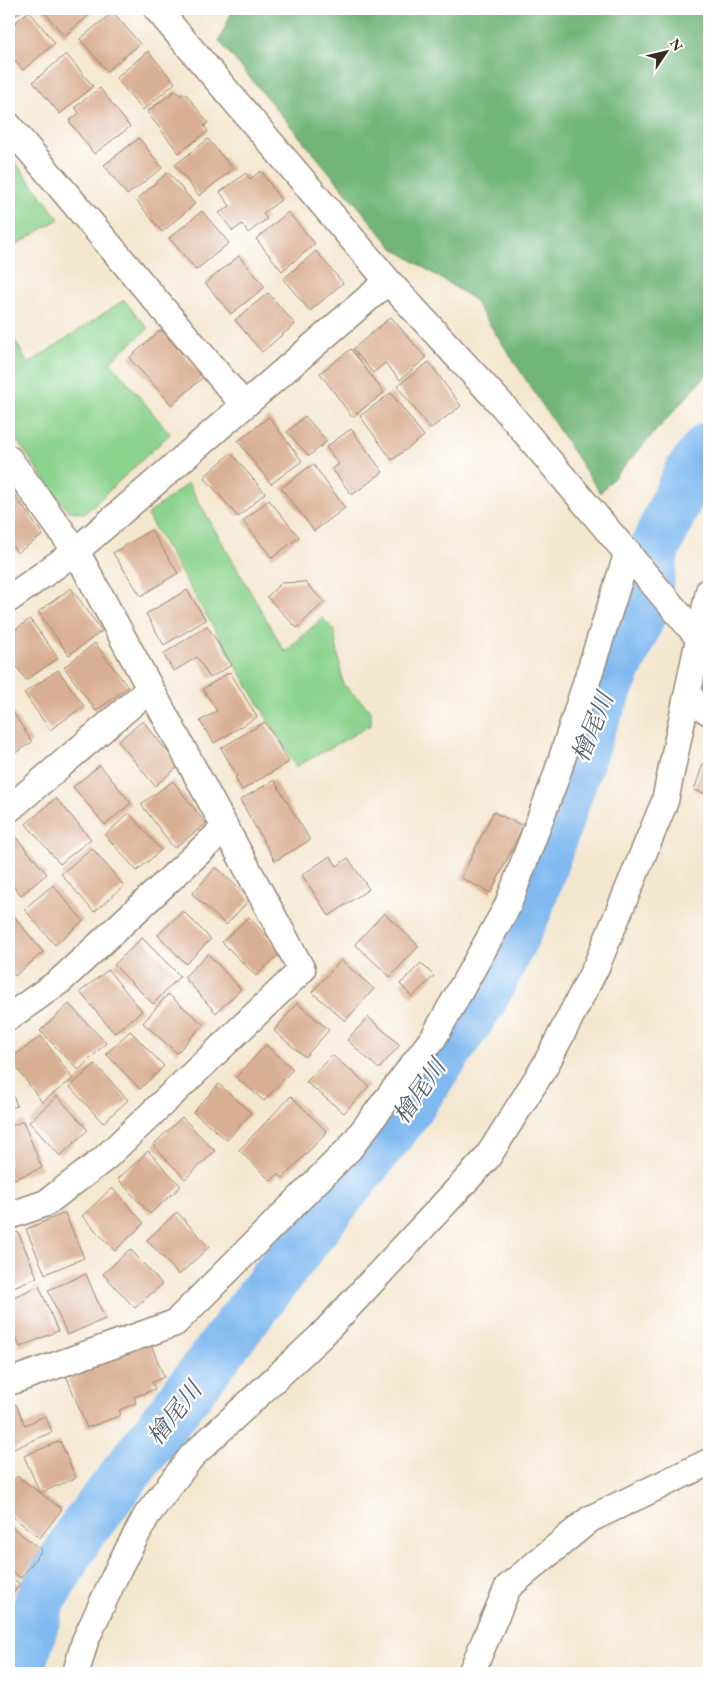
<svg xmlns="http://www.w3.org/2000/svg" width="718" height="1682" viewBox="0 0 718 1682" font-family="'EB Garamond','Noto Serif JP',serif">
<rect width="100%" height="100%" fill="#fff"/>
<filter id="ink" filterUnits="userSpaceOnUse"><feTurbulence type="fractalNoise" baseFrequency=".02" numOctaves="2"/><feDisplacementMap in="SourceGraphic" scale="10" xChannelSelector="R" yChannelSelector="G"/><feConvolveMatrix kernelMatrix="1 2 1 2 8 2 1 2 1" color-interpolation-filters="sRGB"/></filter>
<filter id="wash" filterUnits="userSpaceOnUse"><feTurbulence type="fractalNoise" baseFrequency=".0096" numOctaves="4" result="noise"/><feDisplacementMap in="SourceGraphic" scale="20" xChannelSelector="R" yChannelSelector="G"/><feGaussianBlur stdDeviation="1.12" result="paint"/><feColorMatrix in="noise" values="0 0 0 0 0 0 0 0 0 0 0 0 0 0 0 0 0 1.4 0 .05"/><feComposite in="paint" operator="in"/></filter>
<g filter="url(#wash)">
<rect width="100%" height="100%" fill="#f4e7d0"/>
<!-- green -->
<path fill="#8cd38e" stroke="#647e56" d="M 9,154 L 59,219 L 9,249 Z
M 124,300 L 148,329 L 110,361 L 170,434 L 85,513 L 68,511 L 9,430 L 9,329 L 28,364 Z
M 188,483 L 285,652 L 322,618 L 334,630 L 343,684 L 371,711 L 371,725 L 296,767 L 147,515 Z"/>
<!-- forest -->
<path fill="#71b579" stroke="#56704c" d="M 233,9 L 709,9 L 709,372 L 600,493 L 473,299 L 393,248 L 219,41 Z"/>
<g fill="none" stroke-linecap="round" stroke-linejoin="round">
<!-- river -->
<path stroke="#7fb9f0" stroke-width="51" d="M 19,1673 L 40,1601 L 78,1536 L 329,1208 L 395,1126 L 481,1001 L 527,909 L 591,725 L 644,607 L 654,550 L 689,473 L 709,447"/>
</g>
<g id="blocks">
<!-- building -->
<path fill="#d9af93" d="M 9,9 L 24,9 L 9,20 Z
M 42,9 L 97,9 L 64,36 Z
M 29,11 L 55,43 L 23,70 L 9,54 L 9,28 Z
M 113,12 L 140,44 L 107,71 L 80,39 Z
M 148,51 L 175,83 L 143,110 L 116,78 Z
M 66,54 L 93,86 L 60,114 L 33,82 Z
M 100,88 L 130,127 L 94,154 L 69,121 L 79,113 L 75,107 Z
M 176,90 L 181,96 L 185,93 L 208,123 L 204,126 L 208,131 L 179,153 L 147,112 Z
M 139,138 L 162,168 L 127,195 L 104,165 Z
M 208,139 L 233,169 L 199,196 L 175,165 Z
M 261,171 L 281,200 L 263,213 L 267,219 L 248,233 L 242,224 L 233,231 L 219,213 L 230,206 L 220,192 L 246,173 L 250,179 Z
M 168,172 L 195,204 L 162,232 L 136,200 Z
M 202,211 L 229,243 L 196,270 L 169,238 Z
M 288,212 L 315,244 L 282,271 L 256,239 Z
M 316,251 L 343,283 L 310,311 L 283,279 Z
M 239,256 L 265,287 L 231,314 L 205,283 Z
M 268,293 L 295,324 L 262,352 L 235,320 Z
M 391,317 L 426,358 L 400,380 L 385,363 L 373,373 L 353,349 Z
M 161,330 L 203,377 L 172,405 L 129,358 Z
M 351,349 L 384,393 L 352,417 L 320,373 Z
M 429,362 L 461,406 L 430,429 L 397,386 Z
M 391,393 L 424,436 L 392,460 L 360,416 Z
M 305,416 L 327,441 L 309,456 L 287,432 Z
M 269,417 L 302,461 L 271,484 L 238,441 Z
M 351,429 L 383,472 L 352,495 L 332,469 L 339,464 L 326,447 Z
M 231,453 L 265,493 L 238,517 L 204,477 Z
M 313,464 L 345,508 L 314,531 L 281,488 Z
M 12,491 L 43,535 L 17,553 L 9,540 L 9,493 Z
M 269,500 L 299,537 L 272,558 L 243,521 Z
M 151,530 L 178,573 L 141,596 L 113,553 Z
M 305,582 L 324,602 L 297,628 L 267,597 L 281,583 Z
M 71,588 L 102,631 L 69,655 L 38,612 Z
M 187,590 L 206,620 L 164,645 L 146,614 Z
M 30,619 L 58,658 L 26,680 L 9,655 L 9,634 Z
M 207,626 L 232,665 L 210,678 L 197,657 L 174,671 L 163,654 Z
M 95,643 L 128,687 L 96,711 L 64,667 Z
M 58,670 L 84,706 L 50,730 L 24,693 Z
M 230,672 L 257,717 L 214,743 L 200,721 L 217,711 L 203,689 Z
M 9,706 L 32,742 L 9,757 Z
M 143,721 L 179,766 L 155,786 L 118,741 Z
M 265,722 L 289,762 L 242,790 L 235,778 L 237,776 L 221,748 Z
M 709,747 L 709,795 L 694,790 Z
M 100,765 L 131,803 L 105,825 L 73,787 Z
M 274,780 L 310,840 L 275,861 L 240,800 Z
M 173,781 L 206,824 L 174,848 L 141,804 Z
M 56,798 L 91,839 L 60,864 L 26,824 Z
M 493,812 L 523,826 L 491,893 L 461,878 Z
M 129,813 L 161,850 L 137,871 L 105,835 Z
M 14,835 L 47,874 L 21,895 L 9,881 L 9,840 Z
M 92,848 L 124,886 L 94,912 L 61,874 Z
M 330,856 L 337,866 L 348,858 L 369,889 L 329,916 L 302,875 Z
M 216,867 L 250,899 L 226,925 L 192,894 Z
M 53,885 L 83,921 L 55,945 L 24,909 Z
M 183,911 L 211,939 L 186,964 L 158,935 Z
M 384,913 L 419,946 L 390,977 L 355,944 Z
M 13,915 L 43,952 L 15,976 L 9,968 L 9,919 Z
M 249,917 L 281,952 L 256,976 L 222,942 Z
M 142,938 L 180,976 L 153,1004 L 114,965 Z
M 208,954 L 241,989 L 216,1013 L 184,977 Z
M 341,960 L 374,989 L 345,1021 L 312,992 Z
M 421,963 L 434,976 L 412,997 L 400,984 Z
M 108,970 L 142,1011 L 114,1033 L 80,992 Z
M 168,994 L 203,1024 L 177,1053 L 143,1023 Z
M 297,1003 L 329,1030 L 305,1057 L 274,1031 Z
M 69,1004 L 106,1043 L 79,1070 L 40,1031 Z
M 368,1017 L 400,1045 L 379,1069 L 347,1040 Z
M 130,1031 L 164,1066 L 140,1089 L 106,1054 Z
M 41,1036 L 73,1079 L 42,1102 L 10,1059 Z
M 266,1045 L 293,1069 L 264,1101 L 236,1077 Z
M 332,1055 L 369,1086 L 344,1113 L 306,1082 Z
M 95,1064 L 128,1100 L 103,1123 L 70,1087 Z
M 219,1084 L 251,1113 L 227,1140 L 193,1112 Z
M 9,1085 L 17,1106 L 9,1109 Z
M 57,1096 L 88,1130 L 60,1156 L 29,1122 Z
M 291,1096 L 327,1132 L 283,1178 L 278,1174 L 271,1181 L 239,1150 Z
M 182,1117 L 215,1151 L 185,1179 L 153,1145 Z
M 23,1121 L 42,1168 L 9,1181 L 9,1127 Z
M 148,1151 L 181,1186 L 150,1214 L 118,1179 Z
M 112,1188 L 144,1223 L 115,1251 L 82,1216 Z
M 177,1212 L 209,1247 L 179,1275 L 147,1240 Z
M 65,1213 L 84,1258 L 45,1274 L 26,1229 Z
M 18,1232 L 37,1277 L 9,1289 L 9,1236 Z
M 130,1249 L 162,1284 L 135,1308 L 103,1274 Z
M 86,1274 L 105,1319 L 67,1335 L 48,1290 Z
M 39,1286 L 58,1331 L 20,1347 L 9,1322 L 9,1299 Z
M 150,1342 L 164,1377 L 152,1382 L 155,1389 L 134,1397 L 136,1403 L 119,1410 L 121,1415 L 87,1428 L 66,1375 Z
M 16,1404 L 25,1425 L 45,1416 L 52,1432 L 9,1451 L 9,1407 Z
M 60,1441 L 76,1478 L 40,1493 L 24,1456 Z
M 17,1476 L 62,1509 L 40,1538 L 9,1514 L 9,1487 Z
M 9,1525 L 42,1550 L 21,1578 L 9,1569 Z
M 9,1576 L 20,1584 L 9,1599 Z"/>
</g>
</g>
<g filter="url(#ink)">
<use href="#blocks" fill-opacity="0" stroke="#988877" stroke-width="1"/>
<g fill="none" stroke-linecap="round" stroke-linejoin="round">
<!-- minor casing -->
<g stroke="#988877" stroke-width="29">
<path id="minor" d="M 157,9 L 388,281 L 502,405 L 699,638
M 9,126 L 244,405
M 9,459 L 76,551 L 302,970 L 104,1159 L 46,1203 L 9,1216
M 9,599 L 76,551 L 388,281
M 687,696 L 709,712
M 9,809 L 150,689
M 9,1017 L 60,981 L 225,828
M 9,1382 L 175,1323 L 350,1148 L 434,1037 L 507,907 L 556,777 L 628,552
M 76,1673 L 85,1641 L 120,1565 L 147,1515 L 192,1456 L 321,1336 L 487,1158 L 545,1066 L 596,967 L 665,801 L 709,591
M 471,1673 L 508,1587 L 590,1519 L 709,1462"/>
</g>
<!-- minor -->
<use href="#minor" stroke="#fff" stroke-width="26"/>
</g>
</g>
<g text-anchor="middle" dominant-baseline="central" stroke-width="4.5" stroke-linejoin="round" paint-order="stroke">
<!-- water labels -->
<g font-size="24" font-style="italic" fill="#535c68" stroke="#fff">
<text transform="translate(592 727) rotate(-68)">檜尾川</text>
<text transform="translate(419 1091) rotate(-55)">檜尾川</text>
<text transform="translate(174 1413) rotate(-52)">檜尾川</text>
</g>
</g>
<!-- margin -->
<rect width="718" height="1682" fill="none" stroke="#fff" stroke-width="30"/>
<!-- north arrow -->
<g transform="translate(666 52) rotate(55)" stroke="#ffffff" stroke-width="4" paint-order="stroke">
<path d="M0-4L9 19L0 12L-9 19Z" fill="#3b2a1e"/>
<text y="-8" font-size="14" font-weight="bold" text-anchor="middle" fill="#3b2a1e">N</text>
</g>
</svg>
